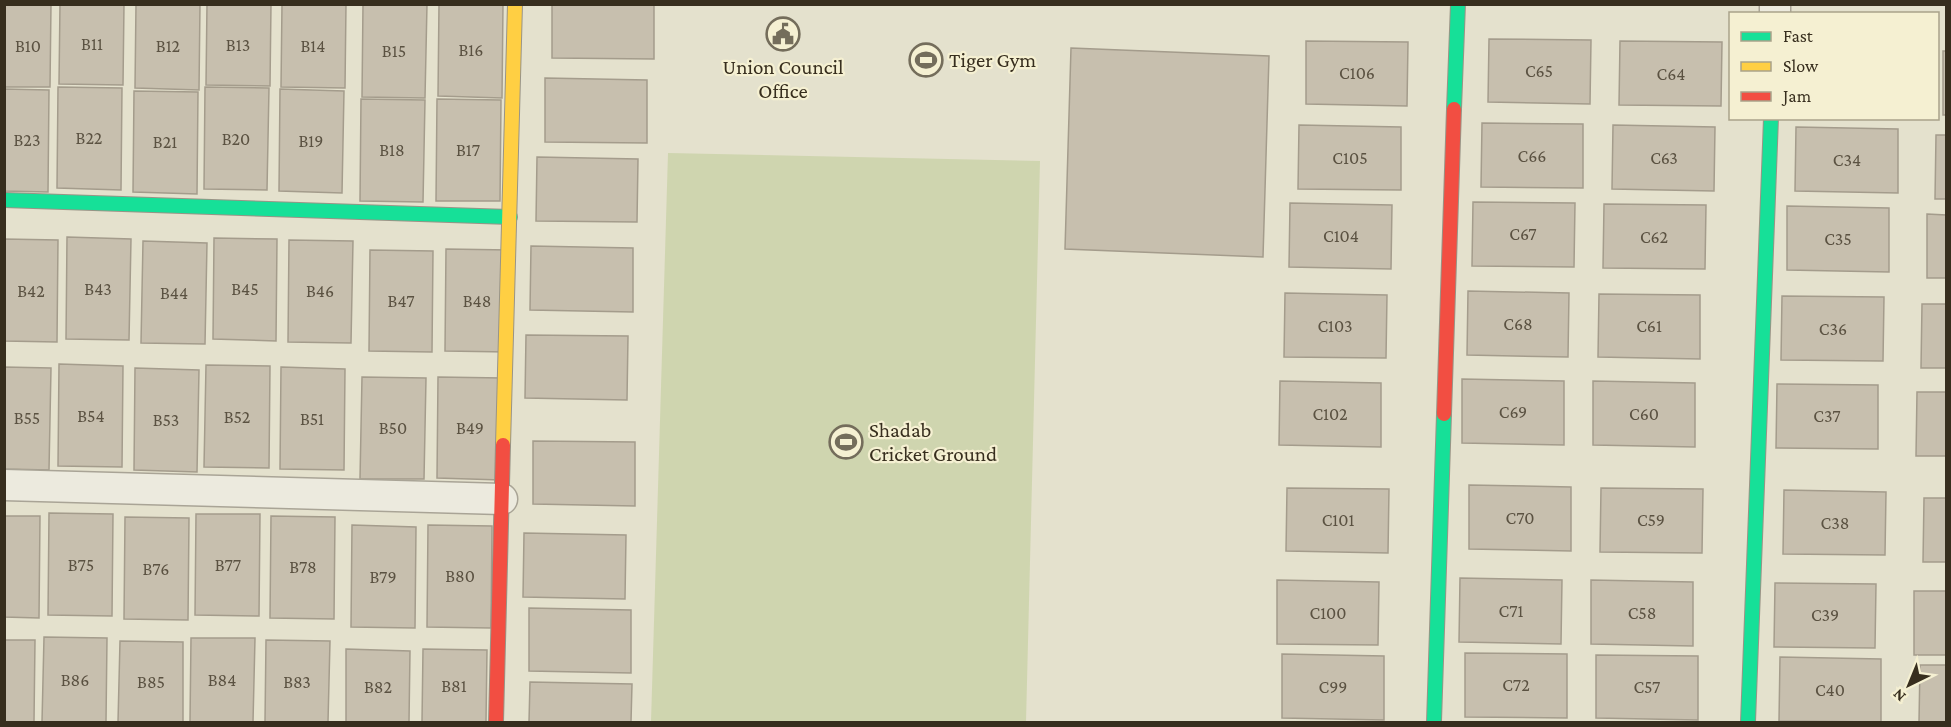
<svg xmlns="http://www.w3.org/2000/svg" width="1951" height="727" viewBox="0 0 1951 727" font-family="'Crimson Pro',serif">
<rect width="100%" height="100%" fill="#e4e1cd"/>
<!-- green -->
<path fill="#cfd5af" d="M 668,153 L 1040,161 L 1026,722 L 651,722 Z"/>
<!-- building -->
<path fill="#c7bfae" stroke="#a49c8c" stroke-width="1.5" d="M 4,4 L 51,4 L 50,87 L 4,87 Z
M 60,4 L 124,4 L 123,85 L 59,84 Z
M 136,4 L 200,4 L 199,90 L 135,88 Z
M 207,4 L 271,4 L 270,86 L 206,85 Z
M 282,4 L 346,4 L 345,88 L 281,87 Z
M 363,4 L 427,4 L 425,98 L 362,97 Z
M 439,4 L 503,4 L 502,98 L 438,96 Z
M 552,4 L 654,4 L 654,59 L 552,58 Z
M 1489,39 L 1591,40 L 1590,104 L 1488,102 Z
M 1306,41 L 1408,42 L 1407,106 L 1306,104 Z
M 1620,41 L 1722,42 L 1721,106 L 1619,105 Z
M 1071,48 L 1269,56 L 1263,257 L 1065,249 Z
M 1943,51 L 1946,51 L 1946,115 L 1943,115 Z
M 545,78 L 647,80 L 647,143 L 545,142 Z
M 58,87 L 122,88 L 121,190 L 57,188 Z
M 205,87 L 269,88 L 267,190 L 204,189 Z
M 4,89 L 49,90 L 48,192 L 4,191 Z
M 280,89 L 344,91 L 342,193 L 279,191 Z
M 134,91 L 198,92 L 197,194 L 133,192 Z
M 361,99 L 425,100 L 423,202 L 360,201 Z
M 437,99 L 501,100 L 500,201 L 436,201 Z
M 1482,123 L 1583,124 L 1583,188 L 1481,187 Z
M 1299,125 L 1401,127 L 1401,190 L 1298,189 Z
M 1613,125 L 1715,127 L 1714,191 L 1612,189 Z
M 1796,127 L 1898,129 L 1898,193 L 1795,191 Z
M 1936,135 L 1946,135 L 1946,199 L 1935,199 Z
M 537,157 L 638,159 L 637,222 L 536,221 Z
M 1473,202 L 1575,203 L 1574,267 L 1472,266 Z
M 1290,203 L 1392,205 L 1391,269 L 1289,267 Z
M 1604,204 L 1706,205 L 1705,269 L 1603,268 Z
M 1787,206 L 1889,208 L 1889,272 L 1787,270 Z
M 1927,214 L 1946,215 L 1946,278 L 1927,278 Z
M 67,237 L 131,239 L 129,340 L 66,339 Z
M 214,238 L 277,239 L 276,341 L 213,339 Z
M 4,239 L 58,240 L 57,342 L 4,341 Z
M 289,240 L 353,241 L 351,343 L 288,342 Z
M 143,241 L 207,243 L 205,344 L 141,343 Z
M 531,246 L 633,248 L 633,312 L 530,310 Z
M 446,249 L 510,250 L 508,352 L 445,351 Z
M 370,250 L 433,251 L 432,352 L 369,351 Z
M 1468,291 L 1569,293 L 1568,357 L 1467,355 Z
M 1285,293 L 1387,295 L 1386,358 L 1284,357 Z
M 1599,294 L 1700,295 L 1700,359 L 1598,357 Z
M 1782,296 L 1884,297 L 1883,361 L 1781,360 Z
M 1922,304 L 1946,304 L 1946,368 L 1921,368 Z
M 526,335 L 628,336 L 627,400 L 525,398 Z
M 59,364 L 123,366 L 122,467 L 58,466 Z
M 206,365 L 270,366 L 269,468 L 204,467 Z
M 4,367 L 51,368 L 49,470 L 4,469 Z
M 281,367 L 345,369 L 344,470 L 280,469 Z
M 135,368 L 199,370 L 197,472 L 134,470 Z
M 362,377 L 426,378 L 424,479 L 360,479 Z
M 438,377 L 502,378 L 501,480 L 437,478 Z
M 1462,379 L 1564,381 L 1564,445 L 1462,443 Z
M 1280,381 L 1381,383 L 1381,447 L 1279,445 Z
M 1593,381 L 1695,383 L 1695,447 L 1593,445 Z
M 1777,384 L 1878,385 L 1878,449 L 1776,448 Z
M 1917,392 L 1946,392 L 1946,456 L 1916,456 Z
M 533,441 L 635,442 L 635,506 L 533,504 Z
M 1469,485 L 1571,487 L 1571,551 L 1469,549 Z
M 1287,488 L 1389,489 L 1388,553 L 1286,551 Z
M 1601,488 L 1703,489 L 1702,553 L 1600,552 Z
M 1784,490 L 1886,492 L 1885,555 L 1783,554 Z
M 1924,498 L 1946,498 L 1946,562 L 1923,562 Z
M 49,513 L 113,514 L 112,616 L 48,615 Z
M 196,514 L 260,514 L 259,616 L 195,615 Z
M 4,516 L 40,516 L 39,618 L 4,617 Z
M 271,516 L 335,517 L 334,619 L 270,618 Z
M 125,517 L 189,518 L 188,620 L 124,619 Z
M 352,525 L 416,527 L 415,628 L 351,627 Z
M 428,525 L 492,526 L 491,628 L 427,627 Z
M 524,533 L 626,535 L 625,599 L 523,597 Z
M 1460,578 L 1562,580 L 1561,644 L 1459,642 Z
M 1277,580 L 1379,582 L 1378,645 L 1277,644 Z
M 1591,580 L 1693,582 L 1693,646 L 1591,644 Z
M 1775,583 L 1876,584 L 1875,648 L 1774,647 Z
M 1914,591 L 1946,591 L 1946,655 L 1914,655 Z
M 529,608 L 631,610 L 631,673 L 529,671 Z
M 44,637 L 107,638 L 106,722 L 42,722 Z
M 191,638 L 255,638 L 253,722 L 190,722 Z
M 4,640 L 35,640 L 34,722 L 4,722 Z
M 266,640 L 330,641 L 328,722 L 265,722 Z
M 120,641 L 183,642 L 183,722 L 118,722 Z
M 346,649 L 410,651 L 409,722 L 346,722 Z
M 423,649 L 487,650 L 486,722 L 422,722 Z
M 1465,653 L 1567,654 L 1567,718 L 1465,717 Z
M 1282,654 L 1384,656 L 1384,720 L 1282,718 Z
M 1596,655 L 1698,656 L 1698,720 L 1596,718 Z
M 1780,657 L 1881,659 L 1881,722 L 1779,721 Z
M 1920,665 L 1946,665 L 1946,722 L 1919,722 Z
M 530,682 L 632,684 L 631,722 L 529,722 Z"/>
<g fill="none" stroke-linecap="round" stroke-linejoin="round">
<!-- street casing -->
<g stroke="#a9a496" stroke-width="33">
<path id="street" d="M 1775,14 L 1775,4
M 4,485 L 502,499"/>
</g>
<!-- fast casing -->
<g stroke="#999486" stroke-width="16">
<path id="fast" d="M 1454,109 L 1458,4
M 4,200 L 510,217
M 1434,722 L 1444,414
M 1748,722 L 1771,118"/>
</g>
<!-- slow casing -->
<g stroke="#999486" stroke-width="16">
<path id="slow" d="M 503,445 L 515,4"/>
</g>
<!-- jam casing -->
<g stroke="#999486" stroke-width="16">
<path id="jam" d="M 1444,414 L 1454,109
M 496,722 L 503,445"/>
</g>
<!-- street -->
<use href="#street" stroke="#eceade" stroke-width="30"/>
<!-- fast -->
<use href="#fast" stroke="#16e098" stroke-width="14"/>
<!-- slow -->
<use href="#slow" stroke="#ffcf43" stroke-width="14"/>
<!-- jam -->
<use href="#jam" stroke="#f24e42" stroke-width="14"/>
</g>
<!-- icons -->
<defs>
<g id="civic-ring" transform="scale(1.725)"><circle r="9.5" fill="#f5f0d2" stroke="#746d5b" stroke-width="1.5"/><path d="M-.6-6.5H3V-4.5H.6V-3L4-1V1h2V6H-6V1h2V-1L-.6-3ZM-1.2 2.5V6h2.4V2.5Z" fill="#746d5b"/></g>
<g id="stadium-ring" transform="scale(1.725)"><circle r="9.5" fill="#f5f0d2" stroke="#746d5b" stroke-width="1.5"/><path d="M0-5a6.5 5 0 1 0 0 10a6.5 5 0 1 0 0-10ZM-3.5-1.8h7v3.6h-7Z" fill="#746d5b"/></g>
</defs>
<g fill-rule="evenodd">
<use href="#civic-ring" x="783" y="34"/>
<use href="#stadium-ring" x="926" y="60"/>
<use href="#stadium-ring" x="846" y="442"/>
</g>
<g text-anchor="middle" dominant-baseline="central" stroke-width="4.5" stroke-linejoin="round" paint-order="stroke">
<!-- number labels -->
<g font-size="18" fill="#5b5242">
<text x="92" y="44">B11</text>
<text x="238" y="45">B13</text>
<text x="28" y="46">B10</text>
<text x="168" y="46">B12</text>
<text x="313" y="46">B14</text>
<text x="471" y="50">B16</text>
<text x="394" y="51">B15</text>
<text x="1539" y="71">C65</text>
<text x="1357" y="73">C106</text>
<text x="1671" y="74">C64</text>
<text x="89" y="138">B22</text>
<text x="236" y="139">B20</text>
<text x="27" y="140">B23</text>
<text x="311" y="141">B19</text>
<text x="165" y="142">B21</text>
<text x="392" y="150">B18</text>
<text x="468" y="150">B17</text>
<text x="1532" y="156">C66</text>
<text x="1350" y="158">C105</text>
<text x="1664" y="158">C63</text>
<text x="1847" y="160">C34</text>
<text x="1523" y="234">C67</text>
<text x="1341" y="236">C104</text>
<text x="1654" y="237">C62</text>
<text x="1838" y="239">C35</text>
<text x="98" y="289">B43</text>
<text x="245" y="289">B45</text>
<text x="31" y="291">B42</text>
<text x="320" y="291">B46</text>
<text x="174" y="293">B44</text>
<text x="401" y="301">B47</text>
<text x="477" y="301">B48</text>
<text x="1518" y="324">C68</text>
<text x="1335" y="326">C103</text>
<text x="1649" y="326">C61</text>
<text x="1833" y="329">C36</text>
<text x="1513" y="412">C69</text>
<text x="1330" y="414">C102</text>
<text x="1644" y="414">C60</text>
<text x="91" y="416">B54</text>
<text x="1827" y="416">C37</text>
<text x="237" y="417">B52</text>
<text x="27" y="418">B55</text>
<text x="312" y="419">B51</text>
<text x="166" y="420">B53</text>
<text x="393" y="428">B50</text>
<text x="470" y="428">B49</text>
<text x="1520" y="518">C70</text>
<text x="1338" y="520">C101</text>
<text x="1651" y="520">C59</text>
<text x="1835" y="523">C38</text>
<text x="81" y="565">B75</text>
<text x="228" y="565">B77</text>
<text x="303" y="567">B78</text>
<text x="156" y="569">B76</text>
<text x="460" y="576">B80</text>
<text x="383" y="577">B79</text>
<text x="1511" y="611">C71</text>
<text x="1328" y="613">C100</text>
<text x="1642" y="613">C58</text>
<text x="1825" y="615">C39</text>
<text x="75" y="680">B86</text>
<text x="222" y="680">B84</text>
<text x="151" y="682">B85</text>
<text x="297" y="682">B83</text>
<text x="1516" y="685">C72</text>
<text x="454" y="686">B81</text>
<text x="378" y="687">B82</text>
<text x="1333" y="687">C99</text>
<text x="1647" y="687">C57</text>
<text x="1830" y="690">C40</text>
</g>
<!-- poi labels -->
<g font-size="21" fill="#372e1e" stroke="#f5f0d2" text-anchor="start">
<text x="949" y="60">Tiger Gym</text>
<text x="783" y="67" text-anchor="middle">Union Council<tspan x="783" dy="24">Office</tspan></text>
<text x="869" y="430">Shadab<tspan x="869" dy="24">Cricket Ground</tspan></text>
</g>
</g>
<!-- border -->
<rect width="1951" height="727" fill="none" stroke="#372e1e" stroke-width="12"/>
<!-- legend -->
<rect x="1729" y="12" width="210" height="108" fill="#f5f0d2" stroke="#a9a28a" stroke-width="1.5"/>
<rect x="1741" y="32" width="30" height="9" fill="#16e098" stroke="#a9a28a" stroke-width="1.5"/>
<text x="1783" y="42" font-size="18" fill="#372e1e">Fast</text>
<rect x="1741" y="62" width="30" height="9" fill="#ffcf43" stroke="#a9a28a" stroke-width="1.5"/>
<text x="1783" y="72" font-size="18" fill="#372e1e">Slow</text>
<rect x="1741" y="92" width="30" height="9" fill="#f24e42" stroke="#a9a28a" stroke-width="1.5"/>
<text x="1783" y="102" font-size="18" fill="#372e1e">Jam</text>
<!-- north arrow -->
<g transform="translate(1909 685) rotate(223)" stroke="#f5f0d2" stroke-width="4.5" paint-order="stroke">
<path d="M0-4.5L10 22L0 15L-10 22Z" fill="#372e1e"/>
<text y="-9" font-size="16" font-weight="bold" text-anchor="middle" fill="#372e1e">N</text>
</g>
</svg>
